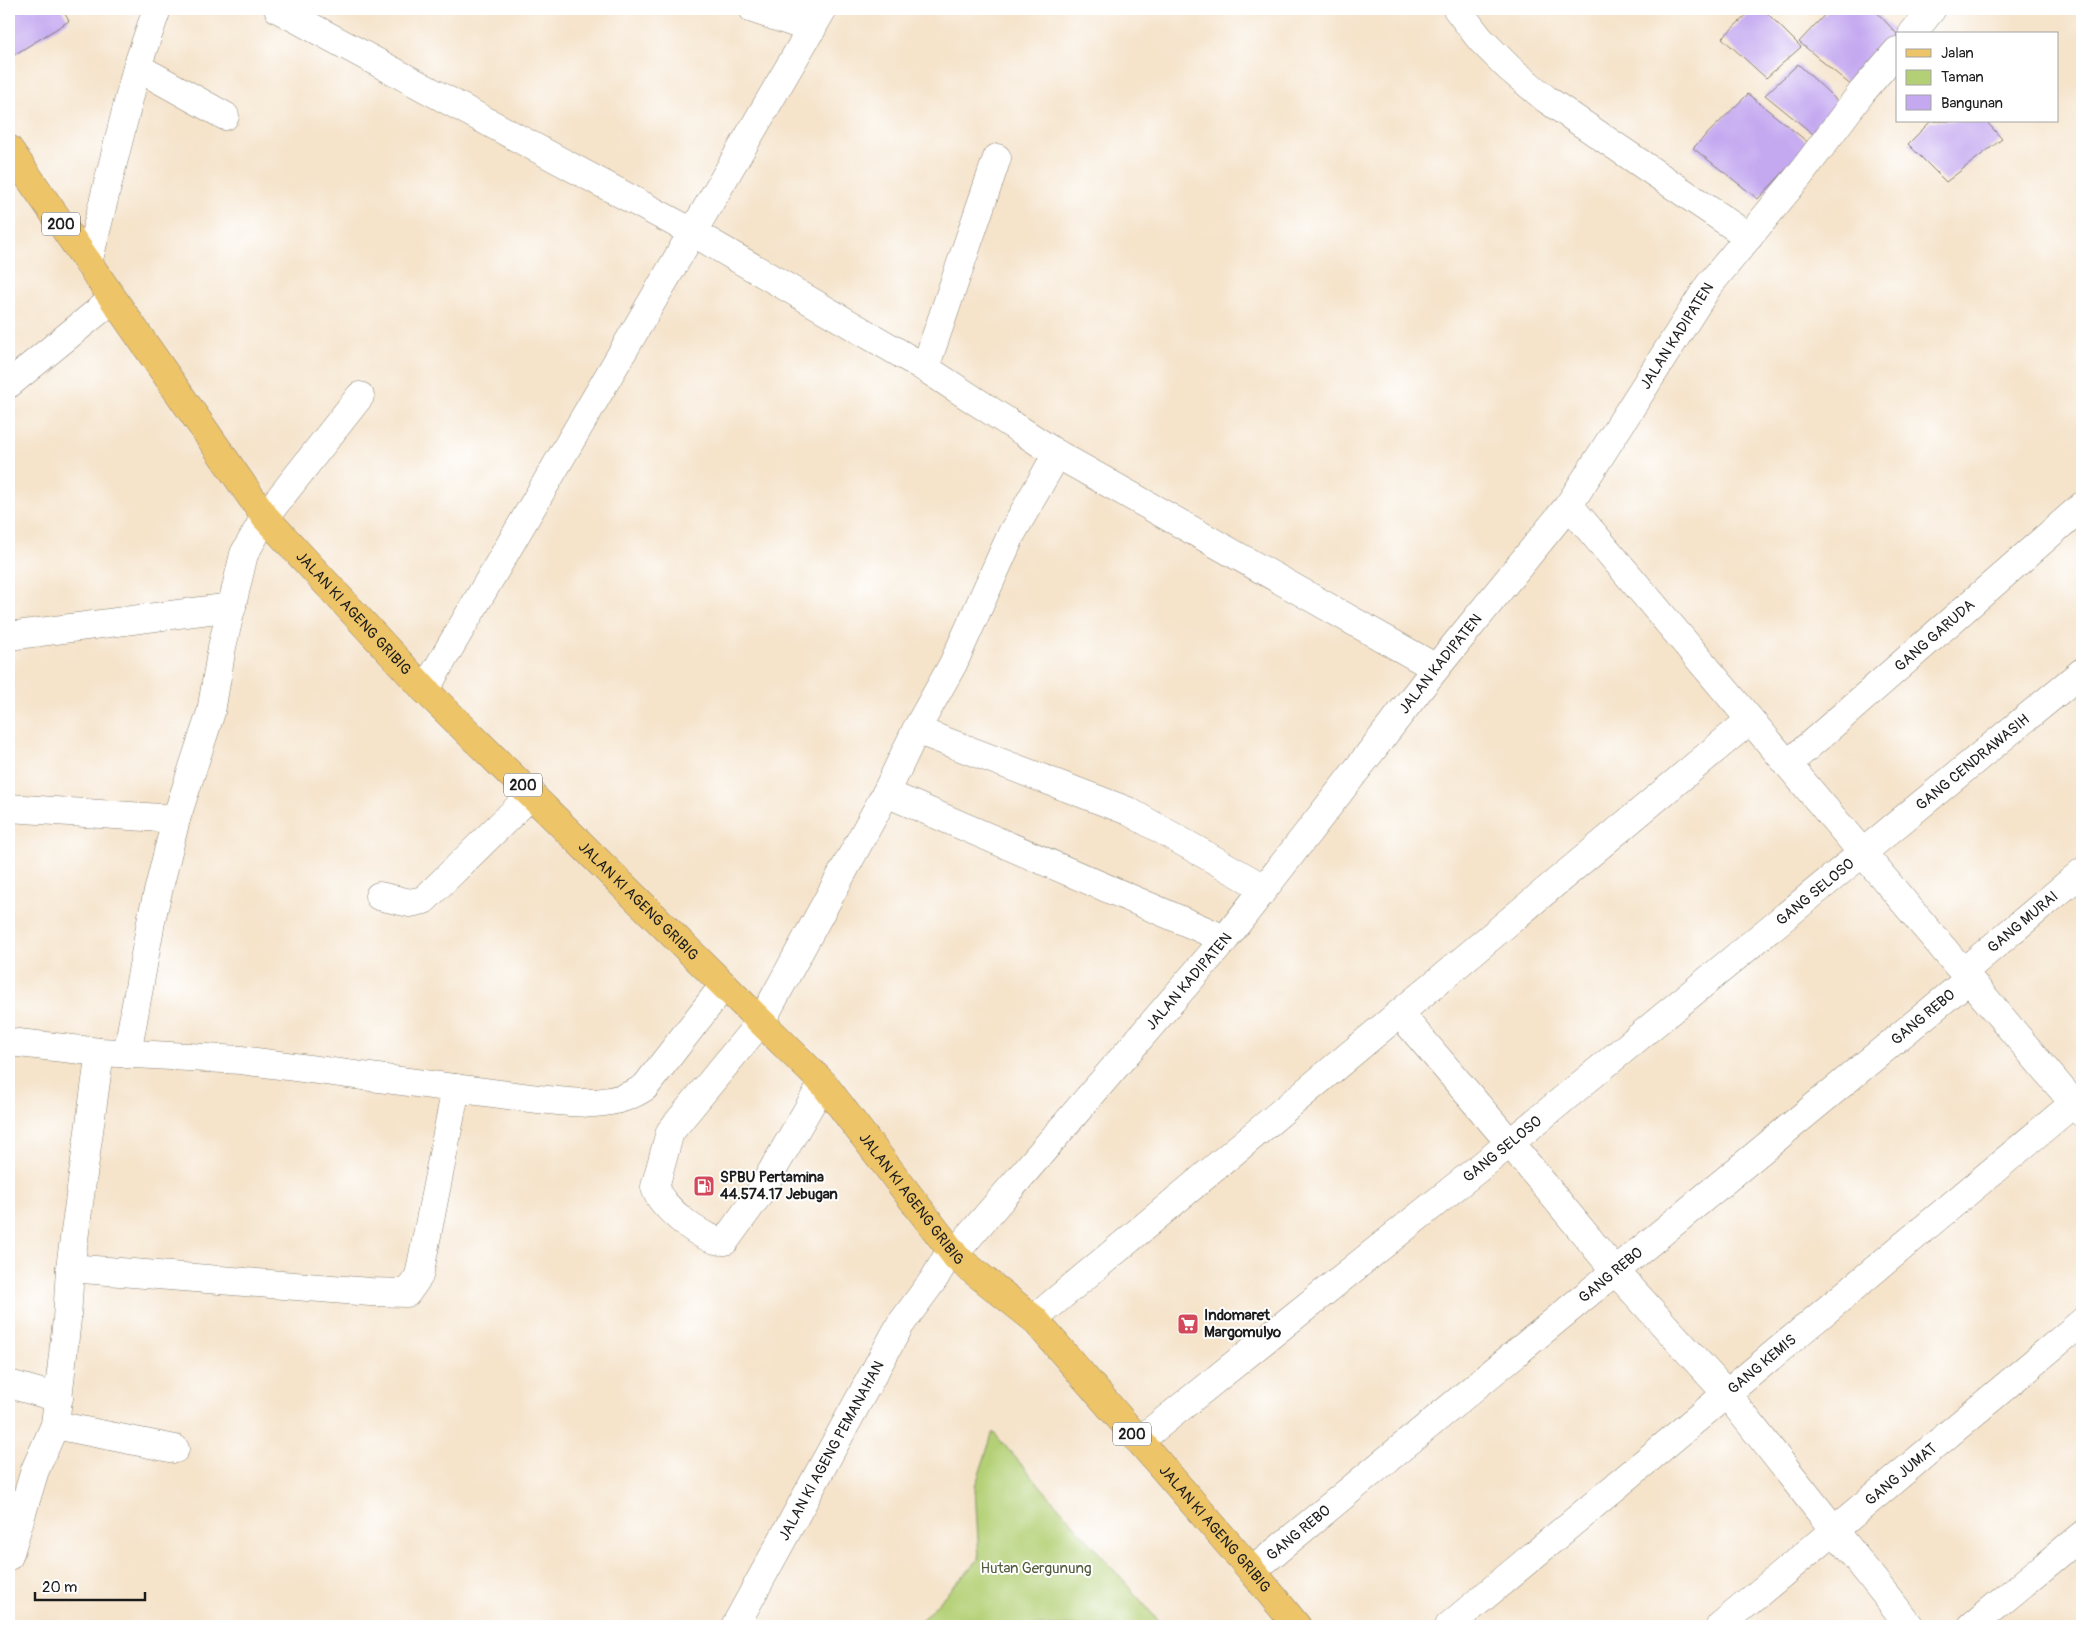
<svg xmlns="http://www.w3.org/2000/svg" width="2091" height="1635" viewBox="0 0 2091 1635" font-family="Pangolin,sans-serif">
<rect width="100%" height="100%" fill="#fff"/>
<filter id="ink" filterUnits="userSpaceOnUse"><feTurbulence type="fractalNoise" baseFrequency=".02" numOctaves="2"/><feDisplacementMap in="SourceGraphic" scale="10" xChannelSelector="R" yChannelSelector="G"/><feConvolveMatrix kernelMatrix="1 2 1 2 8 2 1 2 1" color-interpolation-filters="sRGB"/></filter>
<filter id="wash" filterUnits="userSpaceOnUse"><feTurbulence type="fractalNoise" baseFrequency=".0096" numOctaves="4" result="noise"/><feDisplacementMap in="SourceGraphic" scale="20" xChannelSelector="R" yChannelSelector="G"/><feGaussianBlur stdDeviation="1.12" result="paint"/><feColorMatrix in="noise" values="0 0 0 0 0 0 0 0 0 0 0 0 0 0 0 0 0 1.4 0 .05"/><feComposite in="paint" operator="in"/></filter>
<g filter="url(#wash)">
<rect width="100%" height="100%" fill="#f5e3ca"/>
<!-- green -->
<path fill="#b4d076" stroke="#687649" d="M 993,1432 L 1163,1626 L 912,1626 L 920,1622 L 979,1559 L 975,1487 Z"/>
<g id="blocks">
<!-- building -->
<path fill="#c4a9f0" d="M 9,9 L 62,9 L 69,21 L 9,58 Z
M 1753,9 L 1763,9 L 1801,47 L 1766,78 L 1722,38 Z
M 1830,9 L 1874,9 L 1897,34 L 1897,40 L 1853,87 L 1799,42 Z
M 1798,64 L 1845,108 L 1813,134 L 1765,95 Z
M 1748,94 L 1810,144 L 1758,199 L 1693,148 Z
M 1931,121 L 1986,121 L 2002,139 L 1946,182 L 1908,144 Z"/>
</g>
</g>
<g filter="url(#ink)">
<use href="#blocks" fill-opacity="0" stroke="#888073" stroke-width="1"/>
<g fill="none" stroke-linecap="round" stroke-linejoin="round">
<!-- minor casing -->
<g stroke="#888073" stroke-width="29">
<g id="minor">
<path d="M 278,9 L 694,233 L 925,368 L 1057,454 L 1436,668"/>
<path d="M 753,9 L 812,29"/>
<path d="M 1457,9 L 1480,39 L 1509,68 L 1546,99 L 1749,237"/>
<path d="M 1912,34 L 1932,9"/>
<path d="M 137,67 L 225,116"/>
<path d="M 88,263 L 137,67 L 157,9"/>
<path d="M 925,368 L 997,158"/>
<path d="M 9,384 L 113,299"/>
<path d="M 1569,505 L 2082,1113"/>
<path d="M 9,636 L 232,607"/>
<path d="M 425,690 L 823,9"/>
<path d="M 916,730 L 1128,811 L 1264,888"/>
<path id="s1" d="M 1788,764 L 2082,506"/>
<path d="M 886,793 L 1225,939"/>
<path d="M 9,808 L 176,819"/>
<path d="M 379,896 L 410,903 L 424,900 L 532,794"/>
<path id="s2" d="M 1963,972 L 2082,872"/>
<path d="M 1400,1014 L 1510,1143 L 1616,1272 L 1726,1393 L 1910,1626"/>
<path d="M 9,1042 L 100,1052 L 241,1060 L 530,1098 C 569,1102 610,1111 645,1087 L 724,985"/>
<path d="M 127,1054 L 152,916 L 176,819 L 211,712 L 222,647 L 244,554 L 265,517 L 360,396"/>
<path d="M 823,1083 L 757,1197 L 725,1241 C 705,1243 659,1206 655,1187 L 670,1132 L 762,1020 L 886,793 L 916,730 L 953,664 L 1012,533 L 1057,454"/>
<path id="s3" d="M 954,1254 L 1225,939 L 1436,668 L 1569,505 L 1709,285 L 1799,176 L 1862,92 L 1897,51"/>
<path d="M 70,1268 L 370,1292 L 407,1293 L 419,1276 L 456,1088"/>
<path d="M 1034,1319 L 1750,720"/>
<path d="M 9,1384 L 59,1398"/>
<path d="M 55,1425 L 175,1449"/>
<path id="s4" d="M 1139,1441 L 1510,1143 L 2082,672"/>
<path d="M 9,1556 L 35,1470 L 55,1425 L 67,1319 L 70,1268 L 100,1052"/>
<path id="s5" d="M 1252,1571 L 1969,979"/>
<path id="s6" d="M 735,1626 L 900,1325 L 934,1279 L 951,1250"/>
<path id="s7" d="M 1449,1626 L 2074,1103"/>
<path id="s8" d="M 1720,1626 L 2082,1322"/>
<path d="M 1972,1626 L 2082,1535"/>
</g>
</g>
<!-- major casing -->
<g stroke="#888073" stroke-width="29">
<g id="major">
<path id="s9" d="M 9,149 L 265,517 L 425,690 L 823,1083 L 957,1258 L 1034,1319 L 1252,1571 L 1297,1626"/>
</g>
</g>
<!-- minor -->
<use href="#minor" stroke="#fff" stroke-width="28"/>
<!-- major -->
<use href="#major" stroke="#eec469" stroke-width="28"/>
</g>
</g>
<!-- icons -->
<defs>
<g id="fuel-square" transform="scale(1.125)"><rect x="-9" y="-9" width="18" height="18" rx="4" fill="#d1495b" stroke="#fff"/><path d="M-5.5-6h7V0h2V4h1.3V-2.5L3-4.5l.8-.8L6-3V5H2.5V1h-1V6h-7ZM-4.2-4.7v3.2H.2V-4.7Z" fill="#fff"/></g>
<g id="supermarket-square" transform="scale(1.125)"><rect x="-9" y="-9" width="18" height="18" rx="4" fill="#d1495b" stroke="#fff"/><path d="M-6-5.5h2.5l.6 2H6L4.5 2H-2.5L-4.4-4H-6ZM-1.5 3.2a1.3 1.3 0 1 0 .1 0ZM3 3.2a1.3 1.3 0 1 0 .1 0Z" fill="#fff"/></g>
</defs>
<g fill-rule="evenodd">
<use href="#fuel-square" x="704" y="1186"/>
<use href="#supermarket-square" x="1188" y="1324"/>
</g>
<g text-anchor="middle" dominant-baseline="central" stroke-width="4" stroke-linejoin="round" paint-order="stroke">
<!-- shield labels -->
<g fill="#fff" stroke="#606060" stroke-width="1">
<rect x="42" y="212.5" width="38" height="23" rx="4"/>
<rect x="504" y="773.5" width="38" height="23" rx="4"/>
<rect x="1113" y="1422.5" width="38" height="23" rx="4"/>
</g>
<g font-size="14" font-weight="bold" fill="#1c1c1c">
<text x="61" y="224">200</text>
<text x="523" y="785">200</text>
<text x="1132" y="1434">200</text>
</g>
<!-- street labels -->
<g font-size="15" fill="#1c1c1c" stroke="#fff">
<text stroke="none"><textPath href="#s3" startOffset="1170">JALAN KADIPATEN</textPath></text>
<text stroke="none"><textPath href="#s9" startOffset="579">JALAN KI AGENG GRIBIG</textPath></text>
<text stroke="none"><textPath href="#s1" startOffset="195">GANG GARUDA</textPath></text>
<text stroke="none"><textPath href="#s3" startOffset="765">JALAN KADIPATEN</textPath></text>
<text stroke="none"><textPath href="#s4" startOffset="1075">GANG CENDRAWASIH</textPath></text>
<text stroke="none"><textPath href="#s4" startOffset="871">GANG SELOSO</textPath></text>
<text stroke="none"><textPath href="#s9" startOffset="984">JALAN KI AGENG GRIBIG</textPath></text>
<text stroke="none"><textPath href="#s2" startOffset="78">GANG MURAI</textPath></text>
<text stroke="none"><textPath href="#s3" startOffset="360">JALAN KADIPATEN</textPath></text>
<text stroke="none"><textPath href="#s5" startOffset="870">GANG REBO</textPath></text>
<text stroke="none"><textPath href="#s4" startOffset="466">GANG SELOSO</textPath></text>
<text stroke="none"><textPath href="#s9" startOffset="1389">JALAN KI AGENG GRIBIG</textPath></text>
<text stroke="none"><textPath href="#s5" startOffset="465">GANG REBO</textPath></text>
<text stroke="none"><textPath href="#s7" startOffset="408">GANG KEMIS</textPath></text>
<text stroke="none"><textPath href="#s6" startOffset="200">JALAN KI AGENG PEMANAHAN</textPath></text>
<text stroke="none"><textPath href="#s8" startOffset="236">GANG JUMAT</textPath></text>
<text stroke="none"><textPath href="#s9" startOffset="1839">JALAN KI AGENG GRIBIG</textPath></text>
<text stroke="none"><textPath href="#s5" startOffset="60">GANG REBO</textPath></text>
</g>
<!-- poi labels -->
<g font-size="15" font-weight="bold" fill="#1c1c1c" stroke="#fff" text-anchor="start">
<text x="720" y="1177">SPBU Pertamina<tspan x="720" dy="17">44.574.17 Jebugan</tspan></text>
<text x="1204" y="1315">Indomaret<tspan x="1204" dy="17">Margomulyo</tspan></text>
</g>
<!-- park labels -->
<g font-size="15" fill="#515b3c" stroke="#fff">
<text x="1036" y="1568">Hutan Gergunung</text>
</g>
</g>
<!-- margin -->
<rect width="2091" height="1635" fill="none" stroke="#fff" stroke-width="30"/>
<!-- legend -->
<rect x="1896" y="32" width="162" height="90" fill="#ffffff" stroke="#a4a4a4"/>
<rect x="1906" y="49" width="25" height="8" fill="#eec469" stroke="#a4a4a4"/>
<text x="1941" y="58" font-size="15" fill="#1c1c1c">Jalan</text>
<rect x="1906" y="70" width="25" height="15" fill="#b4d076" stroke="#a4a4a4"/>
<text x="1941" y="82" font-size="15" fill="#1c1c1c">Taman</text>
<rect x="1906" y="95" width="25" height="15" fill="#c4a9f0" stroke="#a4a4a4"/>
<text x="1941" y="108" font-size="15" fill="#1c1c1c">Bangunan</text>
<!-- scale -->
<path d="M35 1592v8h110v-8" fill="none" stroke="#1c1c1c" stroke-width="2.5"/>
<text x="42" y="1592" font-size="15" fill="#1c1c1c" stroke="#ffffff" stroke-width="4" paint-order="stroke">20 m</text>
</svg>
